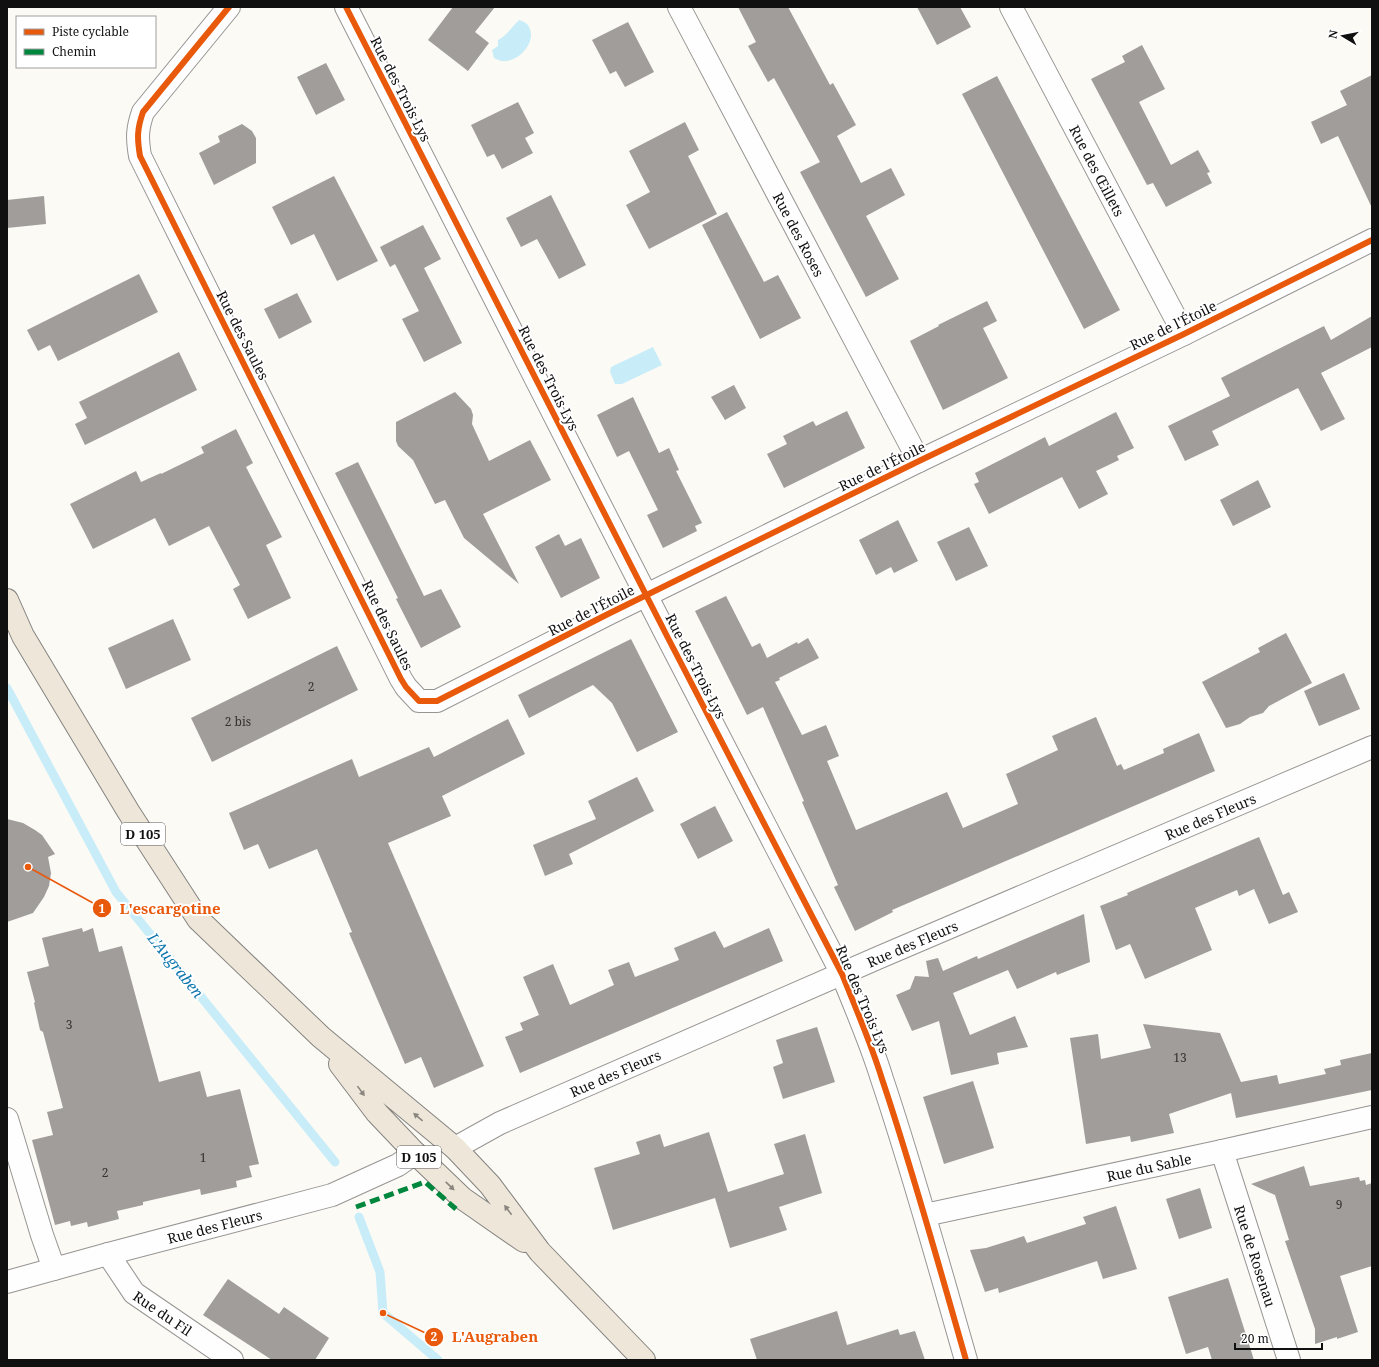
<svg xmlns="http://www.w3.org/2000/svg" width="1379" height="1367" viewBox="0 0 1379 1367" font-family="'Noto Serif',serif">
<rect width="100%" height="100%" fill="#fcfaf5"/>
<!-- water -->
<path fill="#c8edf9" d="M 519,20 C 522,21 525,22 527,24 C 539,38 522,60 506,61 C 502,62 498,60 494,58 L 492,50 L 498,46 L 498,40 C 507,35 512,27 519,20 Z
M 653,347 L 662,365 L 622,384 L 615,384 L 610,372 L 611,367 Z"/>
<g fill="none" stroke-linecap="round" stroke-linejoin="round">
<!-- stream -->
<path stroke="#c8edf9" stroke-width="9" d="M 7,688 L 116,892 L 335,1162
M 359,1217 L 380,1272 L 383,1313 L 438,1360"/>
</g>
<!-- building -->
<path fill="#a09d9a" d="M 453,7 L 495,7 L 475,32 L 489,43 L 468,71 L 428,40 Z
M 738,7 L 788,7 L 830,85 L 833,83 L 856,125 L 837,136 L 861,183 L 891,168 L 905,195 L 866,216 L 899,279 L 866,297 L 800,172 L 820,162 L 774,78 L 768,82 L 748,46 L 756,42 Z
M 917,7 L 960,7 L 971,27 L 937,45 Z
M 628,22 L 654,72 L 625,87 L 616,71 L 610,74 L 592,40 Z
M 1142,45 L 1165,89 L 1139,102 L 1171,165 L 1198,150 L 1210,172 L 1207,173 L 1212,183 L 1166,207 L 1153,183 L 1147,185 L 1091,79 L 1125,62 L 1122,56 Z
M 326,63 L 345,100 L 316,115 L 297,77 Z
M 1372,75 L 1372,208 L 1338,136 L 1321,144 L 1311,122 L 1347,105 L 1340,91 Z
M 997,76 L 1120,310 L 1084,329 L 962,94 Z
M 518,102 L 534,133 L 525,138 L 533,153 L 502,169 L 494,154 L 487,157 L 471,125 Z
M 685,122 L 699,150 L 688,156 L 717,214 L 649,249 L 626,205 L 650,192 L 629,151 Z
M 242,124 L 252,131 L 256,138 L 256,163 L 214,185 L 199,153 L 220,142 L 218,136 Z
M 334,176 L 378,261 L 337,281 L 314,234 L 291,245 L 272,207 Z
M 551,195 L 586,265 L 559,279 L 537,239 L 521,247 L 506,218 Z
M 44,196 L 46,224 L 7,228 L 7,200 Z
M 727,212 L 764,282 L 778,275 L 801,318 L 760,339 L 702,225 Z
M 423,225 L 441,259 L 424,268 L 462,343 L 424,362 L 402,319 L 419,311 L 395,264 L 390,267 L 380,247 Z
M 139,274 L 158,312 L 58,361 L 50,345 L 38,351 L 27,330 Z
M 297,293 L 312,322 L 279,339 L 264,309 Z
M 987,301 L 997,321 L 983,328 L 1008,378 L 943,410 L 910,341 L 939,326 L 938,325 Z
M 1372,316 L 1372,347 L 1321,373 L 1345,419 L 1321,431 L 1298,388 L 1212,431 L 1219,445 L 1185,461 L 1168,426 L 1230,396 L 1221,378 L 1324,326 L 1331,340 Z
M 179,352 L 197,390 L 85,445 L 75,424 L 87,418 L 79,402 Z
M 734,385 L 746,408 L 725,420 L 711,397 Z
M 455,392 L 471,409 L 473,415 L 472,424 L 489,461 L 530,440 L 551,480 L 483,514 L 519,584 L 464,538 L 445,500 L 435,504 L 413,460 L 398,446 L 396,441 L 396,422 Z
M 633,397 L 659,453 L 669,448 L 679,470 L 676,471 L 702,523 L 695,526 L 697,531 L 663,548 L 647,515 L 658,510 L 629,451 L 617,457 L 597,415 Z
M 847,411 L 865,448 L 784,488 L 767,454 L 787,444 L 783,436 L 813,421 L 816,426 Z
M 1116,412 L 1134,448 L 1117,456 L 1119,460 L 1096,471 L 1108,494 L 1079,509 L 1062,477 L 989,514 L 974,484 L 979,482 L 975,473 L 1045,437 L 1049,446 Z
M 236,429 L 253,463 L 246,467 L 282,537 L 266,545 L 291,598 L 248,619 L 233,589 L 240,585 L 209,526 L 169,546 L 155,518 L 93,549 L 70,504 L 136,471 L 141,482 L 161,473 L 161,474 L 204,453 L 201,447 Z
M 358,462 L 424,596 L 441,589 L 461,627 L 421,648 L 396,599 L 398,598 L 335,473 Z
M 1258,480 L 1271,507 L 1233,526 L 1220,500 Z
M 898,520 L 918,561 L 894,573 L 891,567 L 876,575 L 859,540 Z
M 969,527 L 988,566 L 956,581 L 937,542 Z
M 559,534 L 565,546 L 581,538 L 600,578 L 561,598 L 535,547 Z
M 726,596 L 752,647 L 760,643 L 767,658 L 797,642 L 798,644 L 808,638 L 819,658 L 779,678 L 780,680 L 775,682 L 802,735 L 826,725 L 839,756 L 827,761 L 856,830 L 947,792 L 963,828 L 1018,804 L 1006,774 L 1058,750 L 1052,736 L 1096,717 L 1117,766 L 1121,764 L 1124,770 L 1164,753 L 1163,749 L 1199,733 L 1215,771 L 892,910 L 893,912 L 855,931 L 834,887 L 838,885 L 802,802 L 804,801 L 763,707 L 747,715 L 695,611 Z
M 173,619 L 191,660 L 126,689 L 108,648 Z
M 1286,633 L 1312,683 L 1269,706 L 1263,713 L 1250,717 L 1240,724 L 1226,728 L 1202,682 L 1260,652 L 1258,648 Z
M 631,639 L 678,732 L 637,752 L 612,703 L 593,685 L 529,718 L 518,695 Z
M 337,646 L 358,690 L 212,762 L 191,718 Z
M 1344,673 L 1360,709 L 1319,726 L 1304,691 Z
M 508,719 L 525,754 L 442,796 L 451,816 L 388,843 L 484,1066 L 434,1088 L 421,1057 L 405,1064 L 349,933 L 352,932 L 317,849 L 269,869 L 258,844 L 244,850 L 229,813 L 352,759 L 359,777 L 429,747 L 434,757 Z
M 637,777 L 654,811 L 569,854 L 573,864 L 545,876 L 533,845 L 596,819 L 588,801 Z
M 715,806 L 733,841 L 698,859 L 680,824 Z
M 7,819 L 23,823 L 35,830 L 42,835 L 55,854 L 48,857 L 51,873 L 49,886 L 44,897 L 33,913 L 7,922 Z
M 1259,837 L 1283,895 L 1289,892 L 1298,912 L 1269,924 L 1254,889 L 1239,896 L 1237,890 L 1195,908 L 1212,950 L 1145,979 L 1130,944 L 1116,950 L 1100,906 L 1128,895 L 1127,893 Z
M 1084,914 L 1090,962 L 1057,975 L 1056,972 L 1017,989 L 1008,970 L 953,993 L 970,1035 L 1015,1016 L 1028,1047 L 997,1053 L 999,1064 L 951,1075 L 939,1021 L 912,1031 L 896,995 L 910,989 L 915,976 L 929,977 L 926,961 L 938,958 L 943,971 L 977,956 L 978,959 Z
M 82,928 L 83,932 L 93,928 L 99,952 L 122,946 L 159,1082 L 200,1071 L 207,1097 L 240,1089 L 259,1164 L 249,1166 L 252,1177 L 236,1181 L 237,1187 L 201,1195 L 200,1189 L 143,1202 L 143,1205 L 117,1211 L 119,1219 L 88,1227 L 87,1222 L 71,1226 L 70,1221 L 55,1225 L 32,1140 L 53,1135 L 47,1112 L 63,1108 L 43,1032 L 40,1030 L 34,1003 L 35,1002 L 27,972 L 49,966 L 42,938 Z
M 769,928 L 783,961 L 520,1073 L 505,1037 L 523,1030 L 520,1023 L 539,1015 L 523,977 L 553,964 L 570,1005 L 614,985 L 608,970 L 629,962 L 635,977 L 679,960 L 674,948 L 715,931 L 724,948 Z
M 1143,1024 L 1220,1033 L 1241,1082 L 1277,1075 L 1279,1084 L 1326,1074 L 1324,1069 L 1341,1065 L 1340,1060 L 1372,1053 L 1372,1090 L 1236,1118 L 1231,1093 L 1169,1114 L 1174,1133 L 1131,1142 L 1130,1136 L 1086,1144 L 1070,1038 L 1098,1034 L 1101,1059 L 1151,1048 Z
M 817,1027 L 835,1082 L 783,1099 L 773,1067 L 783,1063 L 776,1040 Z
M 973,1081 L 994,1148 L 944,1164 L 923,1097 Z
M 709,1132 L 728,1192 L 784,1174 L 774,1144 L 805,1134 L 822,1193 L 779,1207 L 787,1230 L 730,1248 L 715,1198 L 613,1230 L 594,1168 L 640,1154 L 636,1142 L 660,1134 L 664,1147 Z
M 1304,1166 L 1310,1186 L 1359,1177 L 1360,1181 L 1365,1180 L 1366,1185 L 1372,1183 L 1372,1266 L 1340,1276 L 1358,1332 L 1337,1339 L 1337,1337 L 1315,1344 L 1315,1329 L 1285,1241 L 1289,1240 L 1275,1195 L 1251,1184 Z
M 1200,1188 L 1212,1228 L 1179,1239 L 1166,1199 Z
M 1116,1206 L 1137,1269 L 1103,1279 L 1097,1261 L 999,1293 L 998,1288 L 985,1292 L 970,1250 L 986,1248 L 1024,1236 L 1027,1243 L 1086,1224 L 1083,1217 Z
M 1228,1278 L 1254,1360 L 1212,1360 L 1208,1347 L 1186,1354 L 1168,1297 Z
M 228,1279 L 279,1314 L 284,1307 L 329,1338 L 315,1360 L 272,1360 L 203,1315 Z
M 837,1311 L 847,1345 L 898,1329 L 900,1335 L 915,1331 L 925,1360 L 757,1360 L 750,1339 Z"/>
<g fill="none" stroke-linecap="round" stroke-linejoin="round">
<!-- minor casing -->
<g stroke="#969593" stroke-width="24">
<g id="minor">
<path d="M 229,7 L 143,112 C 137,129 137,138 140,156 L 401,679 L 406,687 L 419,701 L 437,701 L 608,614 L 919,461 L 1184,334 L 1372,240"/>
<path d="M 346,7 L 668,638 L 842,974 C 856,1009 871,1043 882,1079 C 913,1171 939,1266 966,1360"/>
<path id="s1" d="M 679,7 L 919,461"/>
<path id="s2" d="M 1011,7 L 1184,334"/>
<path d="M 7,1119 L 42,1235 L 54,1269"/>
<path id="s3" d="M 455,1148 L 500,1123 L 880,957 L 1372,747"/>
<path id="s4" d="M 1222,1151 L 1289,1360"/>
<path id="s5" d="M 925,1215 L 1222,1151 L 1372,1117"/>
<path id="s6" d="M 108,1254 L 134,1293 L 232,1360"/>
<path id="s7" d="M 7,1282 L 108,1254 L 332,1195 L 398,1165 L 415,1153"/>
</g>
</g>
<!-- major casing -->
<g stroke="#848380" stroke-width="24">
<path id="major" d="M 7,600 L 23,636 L 128,811 L 198,919 L 321,1037 L 455,1148 L 490,1185 L 540,1252 L 644,1360
M 340,1064 L 377,1113 L 415,1153 L 462,1198 L 524,1241"/>
</g>
<!-- minor -->
<use href="#minor" stroke="#fffefe" stroke-width="22"/>
<!-- major -->
<use href="#major" stroke="#eee6d9" stroke-width="22"/>
<!-- quiet -->
<path stroke="#00873e" stroke-width="5" stroke-dasharray="10 5" stroke-linecap="butt" d="M 356,1207 L 425,1182 L 456,1209"/>
<!-- cycleway casing -->
<g stroke="#fff" stroke-width="8">
<path id="cycleway" d="M 229,7 L 143,112 C 137,129 137,138 140,156 L 401,679 L 406,687 L 419,701 L 437,701 L 608,614 L 919,461 L 1184,334 L 1372,240
M 346,7 L 668,638 L 842,974 C 856,1009 871,1043 882,1079 C 913,1171 939,1266 966,1360"/>
</g>
<!-- cycleway -->
<use href="#cycleway" stroke="#e8590c" stroke-width="6"/>
</g>
<!-- one-way arrows -->
<defs><path id="oneway-solid" d="M-6-.8H1V-3.2L6.5 0L1 3.2V.8H-6Z"/></defs>
<g fill="#8a867f">
<use href="#oneway-solid" transform="translate(361 1091) rotate(54)"/>
<use href="#oneway-solid" transform="translate(418 1117) rotate(-140)"/>
<use href="#oneway-solid" transform="translate(450 1186) rotate(44)"/>
<use href="#oneway-solid" transform="translate(508 1210) rotate(-127)"/>
</g>
<g text-anchor="middle" dominant-baseline="central" stroke-width="4" stroke-linejoin="round" paint-order="stroke">
<!-- number labels -->
<g font-size="12" fill="#343332">
<text x="311" y="686">2</text>
<text x="238" y="721">2 bis</text>
<text x="69" y="1024">3</text>
<text x="1180" y="1057">13</text>
<text x="203" y="1157">1</text>
<text x="105" y="1172">2</text>
<text x="1339" y="1204">9</text>
</g>
<!-- shield labels -->
<g fill="#fff" stroke="#585858" stroke-width="1">
<rect x="121" y="823" width="44" height="22" rx="3"/>
<rect x="397" y="1146" width="44" height="22" rx="3"/>
</g>
<g font-size="13" font-weight="bold" fill="#101010">
<text x="143" y="834">D 105</text>
<text x="419" y="1157">D 105</text>
</g>
<!-- street labels -->
<g font-size="14" fill="#101010" stroke="#fff">
<text transform="translate(401 89) rotate(63)">Rue des Trois Lys</text>
<text stroke="none"><textPath href="#s2" startOffset="185">Rue des Œillets</textPath></text>
<text stroke="none"><textPath href="#s1" startOffset="257">Rue des Roses</textPath></text>
<text transform="translate(1173 325) rotate(-26)">Rue de l'Étoile</text>
<text transform="translate(243 335) rotate(63)">Rue des Saules</text>
<text transform="translate(549 378) rotate(63)">Rue des Trois Lys</text>
<text transform="translate(882 466) rotate(-26)">Rue de l'Étoile</text>
<text transform="translate(591 610) rotate(-27)">Rue de l'Étoile</text>
<text transform="translate(388 625) rotate(64)">Rue des Saules</text>
<text transform="translate(696 666) rotate(63)">Rue des Trois Lys</text>
<text stroke="none"><textPath href="#s3" startOffset="825">Rue des Fleurs</textPath></text>
<text stroke="none"><textPath href="#s3" startOffset="501">Rue des Fleurs</textPath></text>
<text transform="translate(863 999) rotate(67)">Rue des Trois Lys</text>
<text stroke="none"><textPath href="#s3" startOffset="177">Rue des Fleurs</textPath></text>
<text stroke="none"><textPath href="#s5" startOffset="229">Rue du Sable</textPath></text>
<text stroke="none"><textPath href="#s7" startOffset="215">Rue des Fleurs</textPath></text>
<text stroke="none"><textPath href="#s4" startOffset="110">Rue de Rosenau</textPath></text>
<text stroke="none"><textPath href="#s6" startOffset="82">Rue du Fil</textPath></text>
</g>
<!-- water labels -->
<g font-size="15" font-style="italic" fill="#0d76ad" stroke="#fff">
<text transform="translate(176 965) rotate(51)">L'Augraben</text>
</g>
</g>
<!-- callouts -->
<path fill="none" stroke="#e8590c" stroke-width="1.5" d="M28 867L102 908M383 1313L434 1337"/>
<g fill="#e8590c" stroke="#fff" stroke-width="1.5">
<circle cx="28" cy="867" r="4"/>
<circle cx="383" cy="1313" r="4"/>
<circle cx="102" cy="908" r="10"/>
<circle cx="434" cy="1337" r="10"/>
</g>
<g font-size="12" text-anchor="middle" font-weight="bold" fill="#fff">
<text x="102" y="913">1</text>
<text x="434" y="1341">2</text>
</g>
<g font-size="15" text-anchor="middle" font-weight="bold" fill="#e8590c" stroke="#fff" stroke-width="4" stroke-linejoin="round" paint-order="stroke">
<text x="170" y="914">L'escargotine</text>
<text x="495" y="1342">L'Augraben</text>
</g>
<!-- border -->
<rect width="1379" height="1367" fill="none" stroke="#101010" stroke-width="16"/>
<!-- legend -->
<rect x="16" y="16" width="140" height="52" fill="#ffffff" stroke="#9f9f9f"/>
<rect x="24" y="29" width="20" height="6" fill="#e8590c" stroke="#9f9f9f"/>
<text x="52" y="36" font-size="12" fill="#101010">Piste cyclable</text>
<rect x="24" y="49" width="20" height="6" fill="#00873e" stroke="#9f9f9f"/>
<text x="52" y="56" font-size="12" fill="#101010">Chemin</text>
<!-- north arrow -->
<g transform="translate(1343 36) rotate(280)" stroke="#ffffff" stroke-width="3" paint-order="stroke">
<path d="M0-3L7 15L0 10L-7 15Z" fill="#101010"/>
<text y="-6" font-size="11" font-weight="bold" text-anchor="middle" fill="#101010">N</text>
</g>
<!-- scale -->
<path d="M1235 1343v6h87v-6" fill="none" stroke="#101010" stroke-width="2"/>
<text x="1241" y="1343" font-size="12" fill="#101010" stroke="#ffffff" stroke-width="3" paint-order="stroke">20 m</text>
</svg>
